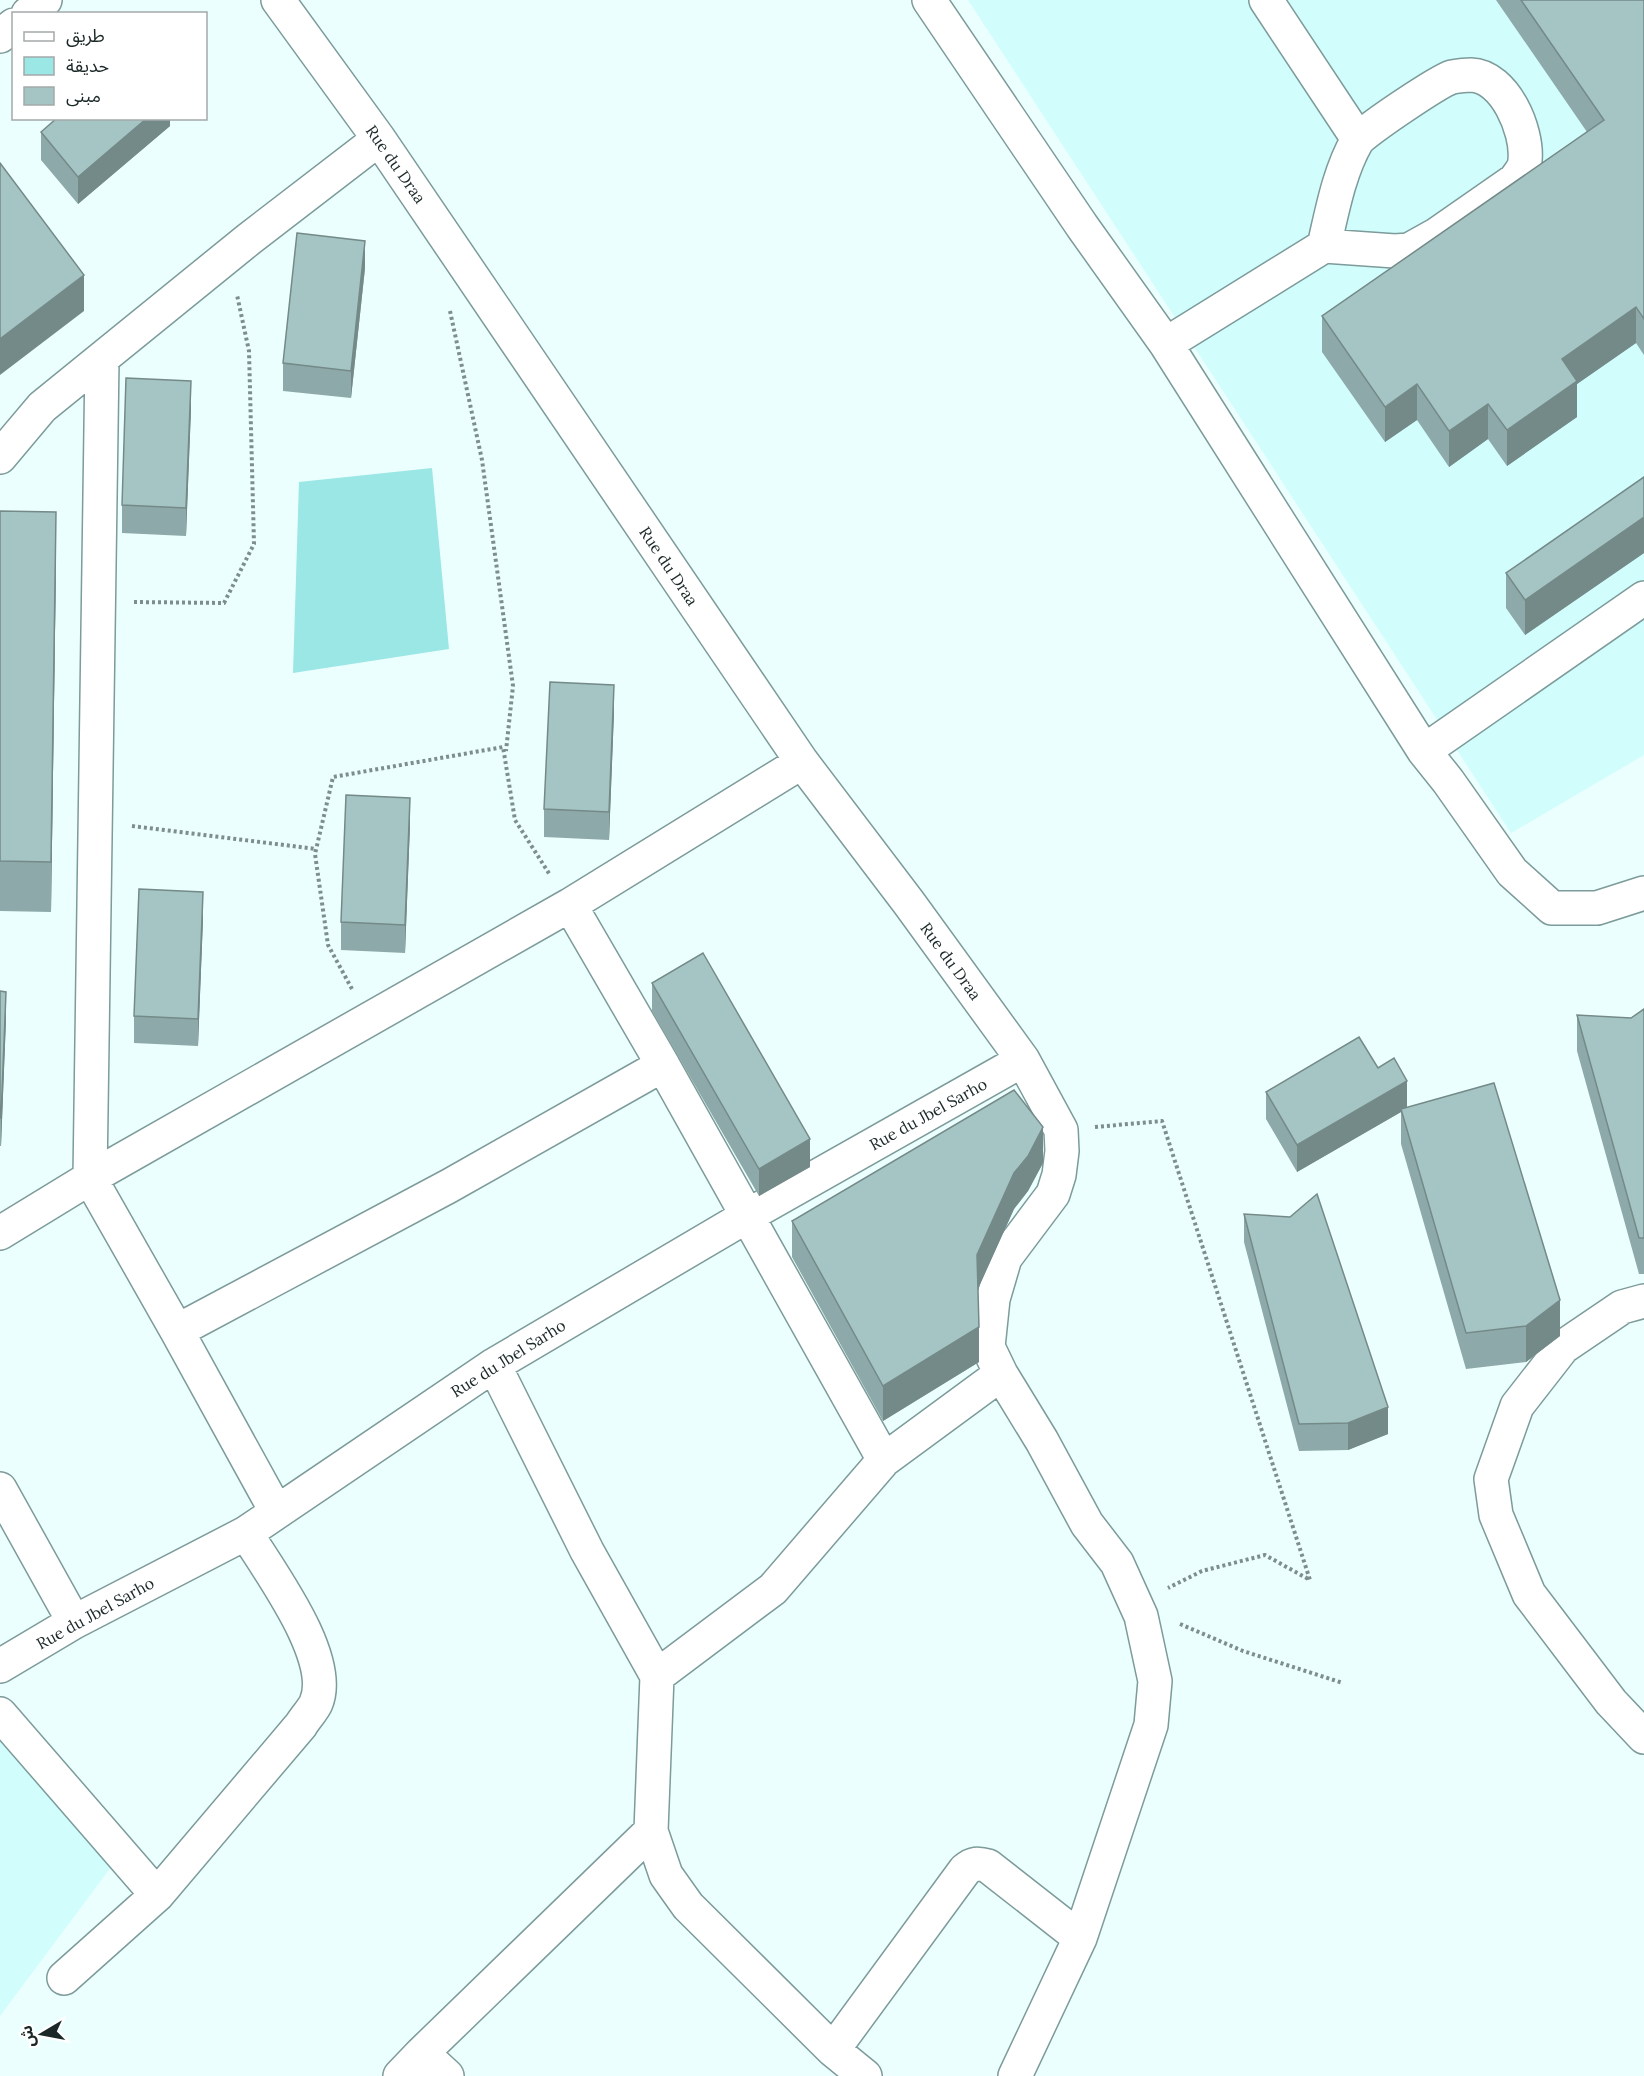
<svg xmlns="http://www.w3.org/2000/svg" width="1644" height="2076" viewBox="0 0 1644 2076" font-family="Lora,'Noto Sans Arabic',serif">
<rect width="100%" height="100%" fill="#ebfffe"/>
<!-- built -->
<path fill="#d1fdfc" d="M 968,0 L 1644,0 L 1644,755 L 1511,833 Z
M 0,1707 L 123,1851 L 0,2016 Z"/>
<!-- green -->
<path fill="#9be7e6" d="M 432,468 L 449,649 L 293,673 L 299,482 Z"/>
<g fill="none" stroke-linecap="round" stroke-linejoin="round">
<!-- minor casing -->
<g stroke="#7c9b9a" stroke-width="36">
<path id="minor" d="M 278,0 L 379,139 L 802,762 L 909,903 L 1023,1060 L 1061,1130 L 1062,1151 L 1059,1175 L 1053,1194 L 1005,1258 L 993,1299 L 988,1347 L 1001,1374 L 1042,1441 L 1087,1524 L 1117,1563 L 1141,1616 L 1155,1681 L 1151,1725 L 1080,1938 L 1015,2076
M 929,0 L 1082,226 L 1166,344 L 1424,751 L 1448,781 L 1512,872 L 1552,908 L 1597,908 L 1644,893
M 1266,0 L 1358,139
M 28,14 L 45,0
M 0,36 L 14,25
M 1166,344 L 1324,246 L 1395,251 L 1409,250 L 1436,235 L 1515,180 C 1519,174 1525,168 1525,160 C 1528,131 1505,76 1471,75 C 1465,75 1458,76 1452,77 C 1439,81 1364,131 1357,141 C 1339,172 1332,212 1324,246
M 102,360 L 90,1178 L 177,1331 L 276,1511
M 0,457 L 42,407 L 249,239 L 379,139
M 1424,751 L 1644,598
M 570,905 L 660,1060 L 884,1460
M 0,1233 L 90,1178 L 570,905 L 802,762
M 1644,1301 L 1622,1307 L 1563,1347 L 1517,1406 L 1491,1479 L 1496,1515 L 1529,1594 L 1611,1702 L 1644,1737
M 177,1331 L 449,1186 L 663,1065
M 494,1365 L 587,1551 L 657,1676 L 651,1831 L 666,1875 L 688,1906 L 833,2050 L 865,2076
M 0,1489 L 74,1622
M 0,1666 L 74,1622 L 246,1533 L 494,1365 L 747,1216 L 1023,1060
M 657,1676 L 773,1589 L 884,1460 L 1001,1374
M 0,1714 L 157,1895
M 64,1978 L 157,1895 L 301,1725 C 305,1718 313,1710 316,1703 C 335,1658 269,1571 246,1533
M 833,2050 L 965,1870 C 973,1863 978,1863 988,1866 L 1080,1938
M 422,2053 L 447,2076
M 400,2076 L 422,2053 L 651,1831"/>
</g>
<!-- path -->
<path stroke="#7e8e8d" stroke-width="4" stroke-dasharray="3 3" stroke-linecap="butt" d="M 450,311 L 482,460 L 513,686 L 506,751
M 134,602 L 224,603 L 254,544 L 249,351 L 237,295
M 132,826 L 316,849
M 352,989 L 328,945 L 315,854 L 333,777 L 503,747 L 515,820 L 550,875
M 1095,1127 L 1162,1121 L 1310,1580 L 1265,1555 L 1202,1571 L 1168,1588
M 1180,1624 L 1243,1651 L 1343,1683"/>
<!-- minor -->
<use href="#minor" stroke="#fff" stroke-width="33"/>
</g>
<!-- wall -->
<path fill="#8ea9a9" d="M 1496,0 L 1644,0 L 1644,355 L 1636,343 L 1577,384 L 1577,417 L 1507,466 L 1488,439 L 1449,467 L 1417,420 L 1385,442 L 1322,352 L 1322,316 L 1587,132 Z
M 170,118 L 170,126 L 78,204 L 41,160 L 41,132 Z
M 365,268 L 351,398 L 283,391 L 283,363 Z
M 191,409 L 186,536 L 122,533 L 122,505 Z
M 1644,477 L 1644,553 L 1525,635 L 1506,608 L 1506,573 Z
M 0,511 L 56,562 L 51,912 L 0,911 Z
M 614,712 L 609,840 L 544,837 L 544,809 Z
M 410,825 L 405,953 L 341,950 L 341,922 Z
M 203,919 L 198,1046 L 134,1043 L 134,1016 Z
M 652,983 L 810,1167 L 759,1196 L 652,1011 Z
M 0,991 L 6,1019 L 1,1146 L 0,1146 Z
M 1644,1009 L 1644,1274 L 1639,1274 L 1577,1051 L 1577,1015 L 1631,1018 Z
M 1378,1068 L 1407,1107 L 1560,1336 L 1526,1362 L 1466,1369 L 1401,1144 L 1401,1112 L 1297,1172 L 1266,1119 L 1266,1092 Z
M 1043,1163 L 1028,1191 L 1014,1209 L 978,1289 L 979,1362 L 883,1421 L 792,1257 L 792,1221 Z
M 1244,1214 L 1388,1434 L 1348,1450 L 1299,1451 L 1244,1242 Z"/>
<!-- shaded-wall -->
<path fill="#748a89" d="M 147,118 L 170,118 L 170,126 L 78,204 L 78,177 Z
M 365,241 L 365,268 L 351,398 L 351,371 Z
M 84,275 L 84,311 L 0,375 L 0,339 Z
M 1636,307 L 1636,343 L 1577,384 L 1577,417 L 1507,466 L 1507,430 L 1562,359 Z
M 191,381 L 191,409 L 186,536 L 186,508 Z
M 1417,384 L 1417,420 L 1385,442 L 1385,407 Z
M 1488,404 L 1488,439 L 1449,467 L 1449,431 Z
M 56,512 L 56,562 L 51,912 L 51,862 Z
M 1644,517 L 1644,553 L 1525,635 L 1525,600 Z
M 614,685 L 614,712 L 609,840 L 609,812 Z
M 410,798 L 410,825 L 405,953 L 405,925 Z
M 203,892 L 203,919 L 198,1046 L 198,1019 Z
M 6,992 L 6,1019 L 1,1146 L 1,1118 Z
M 1407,1081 L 1407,1108 L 1401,1109 L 1401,1112 L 1297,1172 L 1297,1145 Z
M 1043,1127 L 1043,1163 L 1028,1191 L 1014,1209 L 977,1291 L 977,1255 L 1014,1173 Z
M 810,1139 L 810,1167 L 759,1196 L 759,1169 Z
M 1560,1300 L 1560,1336 L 1526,1362 L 1526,1326 Z
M 979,1327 L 979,1362 L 883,1421 L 883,1386 Z
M 1388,1407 L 1388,1434 L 1348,1450 L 1348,1423 Z"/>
<!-- building -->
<path fill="#a5c5c4" stroke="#748a89" stroke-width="1.5" d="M 1521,0 L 1644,0 L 1644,319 L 1636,307 L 1562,359 L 1577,381 L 1507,430 L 1488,404 L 1449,431 L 1417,384 L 1385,407 L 1322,316 L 1604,120 Z
M 57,118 L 147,118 L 78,177 L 41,132 Z
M 0,163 L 84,275 L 0,339 Z
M 297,233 L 365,241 L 351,371 L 283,363 Z
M 126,378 L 191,381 L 186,508 L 122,505 Z
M 1644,477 L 1644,517 L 1525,600 L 1506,573 Z
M 0,511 L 56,512 L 51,862 L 0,861 Z
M 550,682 L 614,685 L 609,812 L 544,809 Z
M 346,795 L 410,798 L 405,925 L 341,922 Z
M 139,889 L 203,892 L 198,1019 L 134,1016 Z
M 703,953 L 810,1139 L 759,1169 L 652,983 Z
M 0,991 L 6,992 L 1,1118 L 0,1118 Z
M 1644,1009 L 1644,1238 L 1639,1238 L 1577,1015 L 1631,1018 Z
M 1359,1037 L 1378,1068 L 1394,1058 L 1407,1081 L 1297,1145 L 1266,1092 Z
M 1494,1083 L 1560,1300 L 1526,1326 L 1466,1333 L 1401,1109 Z
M 1014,1090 L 1043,1127 L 1028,1156 L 1014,1173 L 977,1255 L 979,1327 L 883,1386 L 792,1221 Z
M 1317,1194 L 1388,1407 L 1348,1423 L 1299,1424 L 1244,1214 L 1290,1217 Z"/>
<g text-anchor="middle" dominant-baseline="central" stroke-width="6" stroke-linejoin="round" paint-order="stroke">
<!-- street labels -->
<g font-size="16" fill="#1b2827" stroke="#fff">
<text transform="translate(396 164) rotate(55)">Rue du Draa</text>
<text transform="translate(669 566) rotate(56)">Rue du Draa</text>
<text transform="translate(951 961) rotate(54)">Rue du Draa</text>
<text transform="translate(928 1114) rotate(-29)">Rue du Jbel Sarho</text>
<text transform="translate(508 1358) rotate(-32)">Rue du Jbel Sarho</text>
<text transform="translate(95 1613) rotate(-29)">Rue du Jbel Sarho</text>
</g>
</g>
<!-- legend -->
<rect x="12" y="12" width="195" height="108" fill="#ffffff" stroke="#a4a9a9" stroke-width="1.5"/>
<rect x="24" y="32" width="30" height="9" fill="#ffffff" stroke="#a4a9a9" stroke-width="1.5"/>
<text x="66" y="42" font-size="18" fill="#1b2827">طريق</text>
<rect x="24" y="57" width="30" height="18" fill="#9be7e6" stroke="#a4a9a9" stroke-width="1.5"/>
<text x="66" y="72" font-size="18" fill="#1b2827">حديقة</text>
<rect x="24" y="87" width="30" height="18" fill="#a5c5c4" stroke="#a4a9a9" stroke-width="1.5"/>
<text x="66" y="102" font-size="18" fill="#1b2827">مبنى</text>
<!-- north arrow -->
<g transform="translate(42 2034) rotate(260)" stroke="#ffffff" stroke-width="4.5" paint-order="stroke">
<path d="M0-4.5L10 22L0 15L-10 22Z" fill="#1b2827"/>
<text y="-9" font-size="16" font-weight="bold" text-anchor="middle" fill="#1b2827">ش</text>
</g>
</svg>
